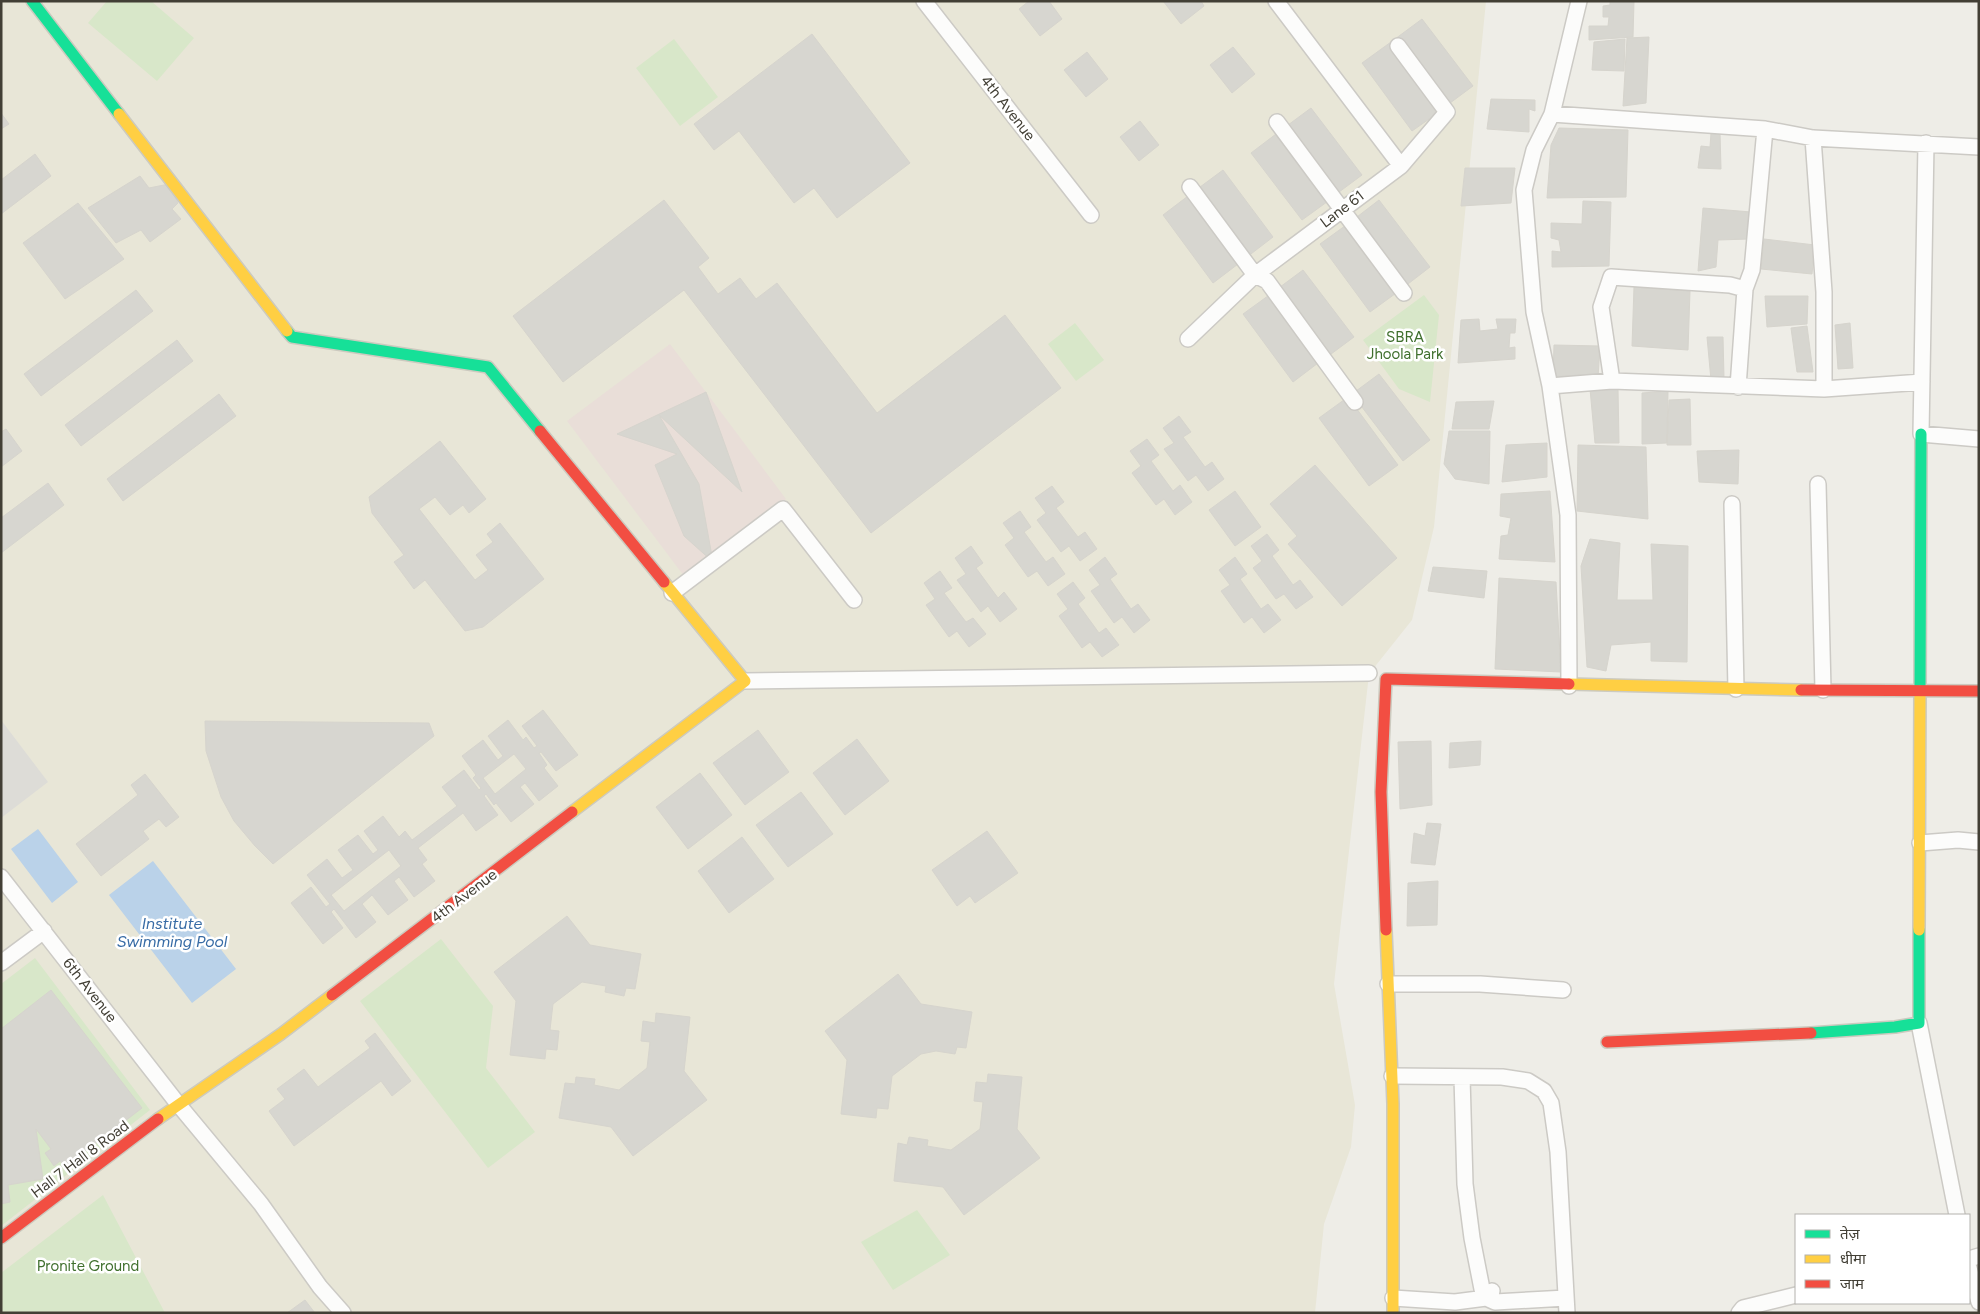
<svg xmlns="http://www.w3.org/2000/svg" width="1980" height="1314" viewBox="0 0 1980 1314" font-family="Figtree,'Noto Sans Devanagari',sans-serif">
<rect width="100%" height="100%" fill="#eeede7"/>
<!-- education -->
<path fill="#e8e6d7" d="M 1,1 L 1486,1 L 1434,527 L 1412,620 L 1369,674 L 1334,984 L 1355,1105 L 1351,1147 L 1324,1224 L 1315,1313 L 1,1313 Z"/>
<!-- medical -->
<path fill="#e9ded8" d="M 670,344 L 786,499 L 684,576 L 567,421 Z"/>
<!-- green -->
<path fill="#d8e7c9" d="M 107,1 L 151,1 L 194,38 L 157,81 L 88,23 Z
M 674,39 L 718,97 L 680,126 L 636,68 Z
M 1424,295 L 1439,315 L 1430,402 L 1399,389 L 1363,340 Z
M 1075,323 L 1104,360 L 1076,381 L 1048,344 Z
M 441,939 L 493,1006 L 486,1068 L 535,1132 L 488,1168 L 360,1001 Z
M 35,958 L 150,1110 L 1,1226 L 1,984 Z
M 103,1195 L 165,1313 L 1,1313 L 1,1273 Z
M 917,1210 L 950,1255 L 893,1290 L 861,1242 Z"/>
<!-- parking -->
<path fill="#dddcd7" d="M 1,720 L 48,782 L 1,818 Z"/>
<!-- water -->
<path fill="#bad2e9" d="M 38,829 L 78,882 L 52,903 L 11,849 Z
M 153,861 L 236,969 L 192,1003 L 109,895 Z"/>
<!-- building -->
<path fill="#d7d6d0" stroke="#d6d4cd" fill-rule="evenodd" d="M 1029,1 L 1049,1 L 1062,19 L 1040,36 L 1019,9 Z
M 1163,1 L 1201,1 L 1204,6 L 1181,24 Z
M 1610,1 L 1634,1 L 1633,37 L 1589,40 L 1589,26 L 1608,26 L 1609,17 L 1603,17 L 1603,6 L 1610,5 Z
M 1422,19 L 1473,86 L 1446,106 L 1395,39 Z
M 812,34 L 910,163 L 837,218 L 814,188 L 794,203 L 739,131 L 714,150 L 694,124 Z
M 1649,37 L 1646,103 L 1623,106 L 1627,38 Z
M 1625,39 L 1624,71 L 1592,70 L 1594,42 Z
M 1391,42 L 1442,110 L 1412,131 L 1362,63 Z
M 1233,47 L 1255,74 L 1232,93 L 1210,65 Z
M 1087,52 L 1108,79 L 1086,97 L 1064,70 Z
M 1491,99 L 1535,100 L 1535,111 L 1529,109 L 1529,132 L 1487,129 Z
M 1311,108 L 1362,175 L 1335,195 L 1284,128 Z
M 1,113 L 9,124 L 1,129 Z
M 1140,121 L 1159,145 L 1139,161 L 1120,137 Z
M 1559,128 L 1628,130 L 1626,197 L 1547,198 L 1551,145 Z
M 1280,131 L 1331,199 L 1302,220 L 1251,153 Z
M 1711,133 L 1720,133 L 1721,169 L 1698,168 L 1701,146 L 1710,147 Z
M 35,154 L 51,176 L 1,214 L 1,180 Z
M 1465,168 L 1515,168 L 1511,203 L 1461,206 Z
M 1223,170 L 1273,237 L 1247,257 L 1196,190 Z
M 140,176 L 149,188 L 169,184 L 178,203 L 172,209 L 181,219 L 150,242 L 141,230 L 116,243 L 88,208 Z
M 1192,193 L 1242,261 L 1213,283 L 1163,215 Z
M 664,200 L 709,258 L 698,267 L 718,294 L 740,278 L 756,299 L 777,283 L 877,413 L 1005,315 L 1061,388 L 871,533 L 684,290 L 563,382 L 513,316 Z
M 1379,200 L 1430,267 L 1404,287 L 1353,220 Z
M 1583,201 L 1611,202 L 1609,266 L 1552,267 L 1552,251 L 1561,252 L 1559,240 L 1551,238 L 1551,223 L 1582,224 Z
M 78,203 L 124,259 L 65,299 L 23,243 Z
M 1703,208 L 1751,212 L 1749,239 L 1718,240 L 1716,267 L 1698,271 Z
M 1349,223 L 1399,291 L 1370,312 L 1320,244 Z
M 1764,239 L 1815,245 L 1812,274 L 1761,269 Z
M 1303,270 L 1354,337 L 1327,357 L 1276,290 Z
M 1634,287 L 1690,291 L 1688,350 L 1632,346 Z
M 136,290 L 153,311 L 41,396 L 24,374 Z
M 1272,293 L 1322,360 L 1293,382 L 1243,314 Z
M 1765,296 L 1808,296 L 1807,324 L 1767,327 Z
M 1479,319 L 1480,331 L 1498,329 L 1496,319 L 1516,319 L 1515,333 L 1510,333 L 1509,348 L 1515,347 L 1515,359 L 1458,363 L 1461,320 Z
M 1850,323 L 1853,368 L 1838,369 L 1835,325 Z
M 1807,326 L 1813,372 L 1797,372 L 1791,328 Z
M 1707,337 L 1723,337 L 1724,378 L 1711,380 Z
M 177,340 L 193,361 L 81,446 L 65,425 Z
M 1554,345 L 1600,346 L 1598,378 L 1553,376 Z
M 1379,374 L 1430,440 L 1403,461 L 1352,394 Z
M 1590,389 L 1618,389 L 1619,443 L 1595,443 Z
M 1668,391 L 1667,443 L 1642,444 L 1642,393 Z
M 706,392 L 742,492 L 659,415 L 699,484 L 713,562 L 684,536 L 655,465 L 677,454 L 617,434 Z
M 219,394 L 236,416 L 123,501 L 107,479 Z
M 1348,397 L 1398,465 L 1369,486 L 1319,418 Z
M 1690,399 L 1691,445 L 1667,445 L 1669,400 Z
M 1494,401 L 1489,429 L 1452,429 L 1456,402 Z
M 1179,416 L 1191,432 L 1183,437 L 1205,467 L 1212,462 L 1224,479 L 1208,491 L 1196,475 L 1188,481 L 1164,449 L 1174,443 L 1163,428 Z
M 6,429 L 22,451 L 1,467 L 1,432 Z
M 1449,431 L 1490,431 L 1489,484 L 1455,479 L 1444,464 Z
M 1147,439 L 1159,455 L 1151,461 L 1173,491 L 1180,485 L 1192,502 L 1175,515 L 1164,499 L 1156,505 L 1132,473 L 1141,466 L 1130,451 Z
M 440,441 L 486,499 L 469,513 L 463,505 L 450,515 L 435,497 L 419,509 L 475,580 L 488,570 L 476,555 L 493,542 L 487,534 L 500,523 L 544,579 L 483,627 L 465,631 L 425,580 L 414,589 L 394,562 L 404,555 L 372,513 L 369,497 Z
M 1547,443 L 1547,477 L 1502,482 L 1506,445 Z
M 1578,445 L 1646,447 L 1648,519 L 1577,511 Z
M 1739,450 L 1738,484 L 1699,482 L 1697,451 Z
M 1315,465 L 1397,558 L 1342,606 L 1288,544 L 1297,536 L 1270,504 Z
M 48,483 L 64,505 L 1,553 L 1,518 Z
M 1052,486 L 1064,502 L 1056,508 L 1078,537 L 1085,532 L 1097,549 L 1080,561 L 1069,546 L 1061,552 L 1037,520 L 1046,513 L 1035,498 Z
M 1235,491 L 1261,527 L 1235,546 L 1209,510 Z
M 1550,491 L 1555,562 L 1499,559 L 1501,536 L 1508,535 L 1511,518 L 1500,516 L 1501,494 Z
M 1020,511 L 1031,527 L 1024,532 L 1046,562 L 1053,557 L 1065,574 L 1048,586 L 1037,571 L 1028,577 L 1005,545 L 1014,538 L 1003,523 Z
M 1267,534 L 1279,550 L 1272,556 L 1293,585 L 1300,580 L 1313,597 L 1296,609 L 1284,594 L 1276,599 L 1253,568 L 1262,561 L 1251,546 Z
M 1590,539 L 1620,543 L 1617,600 L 1653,600 L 1651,544 L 1688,546 L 1687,662 L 1651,661 L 1651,642 L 1611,645 L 1606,671 L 1587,667 L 1581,566 Z
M 971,546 L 983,563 L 976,568 L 998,598 L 1004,592 L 1017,609 L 1000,622 L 988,606 L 981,612 L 957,580 L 966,574 L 955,558 Z
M 1105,557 L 1117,574 L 1110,579 L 1131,609 L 1138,604 L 1150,620 L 1134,633 L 1122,617 L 1114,623 L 1091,591 L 1100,585 L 1089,570 Z
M 1235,557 L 1247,574 L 1240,579 L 1261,609 L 1268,604 L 1281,620 L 1264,633 L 1252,617 L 1244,623 L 1221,591 L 1230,585 L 1219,570 Z
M 1433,567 L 1487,571 L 1484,598 L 1428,591 Z
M 940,571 L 952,588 L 944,593 L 966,622 L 973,618 L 986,634 L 969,647 L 957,631 L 949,637 L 926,605 L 935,599 L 924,583 Z
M 1499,578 L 1556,582 L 1561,672 L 1495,669 Z
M 1073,582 L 1085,598 L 1078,604 L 1099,633 L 1106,628 L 1119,645 L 1102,657 L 1090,642 L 1082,648 L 1059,616 L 1068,609 L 1057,594 Z
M 543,710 L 578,755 L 556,771 L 541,752 L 539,753 L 547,765 L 544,768 L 558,786 L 539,801 L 525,783 L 520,787 L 534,804 L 511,822 L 496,803 L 494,805 L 486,794 L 484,796 L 498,815 L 476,831 L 463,813 L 418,848 L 427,860 L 422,864 L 435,881 L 414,897 L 399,877 L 394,881 L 408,900 L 388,915 L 372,895 L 362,904 L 376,922 L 356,938 L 334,909 L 331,912 L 343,928 L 323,944 L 291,903 L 311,887 L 326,907 L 330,904 L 307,875 L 327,859 L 342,878 L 353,870 L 338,850 L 358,835 L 373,854 L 378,850 L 364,831 L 383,816 L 399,837 L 405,831 L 412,840 L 457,806 L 442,787 L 464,770 L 479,790 L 481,788 L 473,778 L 476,775 L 462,756 L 483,740 L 498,760 L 503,756 L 488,736 L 508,720 L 523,740 L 526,737 L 534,748 L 537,746 L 522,726 ZM 514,754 L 526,769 L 495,794 L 483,778 ZM 389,850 L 401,866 L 344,911 L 331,895 Z
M 205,721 L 429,723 L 434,736 L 273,864 L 255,846 L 234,821 L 221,797 L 206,751 Z
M 758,730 L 789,772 L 745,805 L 713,763 Z
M 857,739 L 889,781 L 845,815 L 813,773 Z
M 1431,741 L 1432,805 L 1400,809 L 1398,742 Z
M 1481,741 L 1480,765 L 1449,768 L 1450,743 Z
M 700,773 L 732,815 L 688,849 L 656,807 Z
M 145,774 L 179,817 L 166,827 L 159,819 L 143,831 L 149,839 L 101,876 L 76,844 L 138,795 L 131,785 Z
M 801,792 L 833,834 L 788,867 L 756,825 Z
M 1427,823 L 1441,824 L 1435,865 L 1411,863 L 1414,833 L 1425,836 Z
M 987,831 L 1018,873 L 975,903 L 970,896 L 957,906 L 932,870 Z
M 742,837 L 774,879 L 729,913 L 698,871 Z
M 1438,881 L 1437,925 L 1407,926 L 1408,883 Z
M 567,916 L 590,945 L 641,954 L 635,989 L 626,988 L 624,996 L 605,992 L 606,986 L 582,982 L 553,1004 L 550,1030 L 559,1031 L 557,1050 L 546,1049 L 545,1059 L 510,1055 L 516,1001 L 494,972 Z
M 898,974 L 921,1004 L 972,1012 L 966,1048 L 957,1047 L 955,1054 L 936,1051 L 921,1054 L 892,1076 L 888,1109 L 877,1108 L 876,1118 L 841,1114 L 847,1060 L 825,1031 Z
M 51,990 L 142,1108 L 65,1167 L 60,1161 L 54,1166 L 45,1153 L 51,1149 L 36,1129 L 43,1179 L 8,1185 L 10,1202 L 1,1204 L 1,1029 Z
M 656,1013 L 690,1017 L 684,1071 L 707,1100 L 633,1156 L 611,1127 L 559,1118 L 565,1083 L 575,1084 L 576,1077 L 595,1079 L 594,1085 L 619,1090 L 647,1068 L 650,1042 L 641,1041 L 643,1021 L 655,1023 Z
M 375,1033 L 411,1081 L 392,1096 L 381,1081 L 294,1146 L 269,1111 L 285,1099 L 277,1089 L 304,1069 L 318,1087 L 370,1048 L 365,1041 Z
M 988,1074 L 1022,1077 L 1017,1129 L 1040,1158 L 964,1215 L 943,1187 L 894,1181 L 898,1143 L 907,1145 L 909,1137 L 928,1140 L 927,1146 L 951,1150 L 980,1129 L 983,1102 L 974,1101 L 976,1082 L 987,1083 Z
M 305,1300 L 315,1313 L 287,1313 Z"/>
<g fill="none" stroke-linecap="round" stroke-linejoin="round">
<!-- street casing -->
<g stroke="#cccac5" stroke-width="18">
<path id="street" d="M 924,1 L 1091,215
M 1398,46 L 1447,112 L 1401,166
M 1552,114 L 1765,129 L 1813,138 L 1979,147
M 1277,122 L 1404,293
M 1813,138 L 1824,292 L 1824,389
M 1926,143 L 1921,434 L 1979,439
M 1190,187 L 1255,275 L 1267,281 L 1355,402
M 1188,339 L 1255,275 L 1401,166 L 1276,1
M 1612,381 L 1601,307 L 1611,277 L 1730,285 L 1745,289 L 1752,270 L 1765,129
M 1550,386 L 1612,381 L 1824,389 L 1922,382
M 1738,387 L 1745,289
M 1818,484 L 1823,690
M 1732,504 L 1736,689
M 672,593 L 783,509 L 854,600
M 745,681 L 1369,673
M 1569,686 L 1568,515 L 1550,386 L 1534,312 L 1524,190 L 1534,150 L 1552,114 L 1579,1
M 1920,843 L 1958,840 L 1979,842
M 1,877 L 178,1104 L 261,1204 L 320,1287 L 343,1313
M 1,963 L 44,931
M 1388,984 L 1480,984 L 1563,990
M 1919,1023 L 1957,1215
M 1392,1076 L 1502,1077 L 1528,1081 L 1544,1091 L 1551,1103 L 1558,1152 L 1567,1313
M 1462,1077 L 1465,1184 L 1472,1238 L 1482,1289 L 1486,1298 L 1495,1302 L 1566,1298
M 1969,1259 L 1979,1256
M 1969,1268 L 1979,1302
M 1393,1298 L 1455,1302 L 1486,1298 L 1492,1291
M 1739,1313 L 1743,1308 L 1796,1295"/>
</g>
<!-- fast casing -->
<g stroke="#cccabf" stroke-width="14">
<path id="fast" d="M 32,1 L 119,114
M 287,331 L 292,337 L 488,367 L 540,431
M 1920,691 L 1921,434
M 1811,1033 L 1895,1027 L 1919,1023 L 1919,930"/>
</g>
<!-- slow casing -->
<g stroke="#cccabf" stroke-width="14">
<path id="slow" d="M 119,114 L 287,331
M 1569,684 L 1801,690
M 572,812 L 745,681 L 664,582
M 1386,930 L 1393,1104 L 1393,1313
M 1919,930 L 1920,691
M 158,1119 L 281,1034 L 332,995"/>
</g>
<!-- jam casing -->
<g stroke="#cccabf" stroke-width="14">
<path id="jam" d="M 540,431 L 664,582
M 1801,690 L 1979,691
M 1386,930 L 1381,792 L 1386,679 L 1569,684
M 332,995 L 572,812
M 1607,1042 L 1811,1033
M 1,1238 L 158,1119"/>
</g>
<!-- street -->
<use href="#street" stroke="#fcfcfb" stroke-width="15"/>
<!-- fast -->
<use href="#fast" stroke="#16e098" stroke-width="11"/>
<!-- slow -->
<use href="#slow" stroke="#ffcf43" stroke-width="11"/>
<!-- jam -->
<use href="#jam" stroke="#f24e42" stroke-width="11"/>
</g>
<g text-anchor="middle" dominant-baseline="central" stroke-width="5" stroke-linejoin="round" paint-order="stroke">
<!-- street labels -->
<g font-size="15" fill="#423f35" stroke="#fff">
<text transform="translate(1008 108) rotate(52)">4th Avenue</text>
<text transform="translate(1342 209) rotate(-37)">Lane 61</text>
<text transform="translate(464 896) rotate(-37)">4th Avenue</text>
<text transform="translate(90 990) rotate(52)">6th Avenue</text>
<text transform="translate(80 1159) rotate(-37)">Hall 7 Hall 8 Road</text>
</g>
<!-- park labels -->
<g font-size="15" fill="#3f6f2d" stroke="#fff">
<text x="1405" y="337">SBRA<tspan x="1405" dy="17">Jhoola Park</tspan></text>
<text x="88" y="1266">Pronite Ground</text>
</g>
<!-- water labels -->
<g font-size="16" font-style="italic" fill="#376ba5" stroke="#fff">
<text x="172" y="923">Institute<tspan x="172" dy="18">Swimming Pool</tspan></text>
</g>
</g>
<!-- border -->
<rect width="1980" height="1314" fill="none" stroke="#423f35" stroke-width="5"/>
<!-- legend -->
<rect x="1795" y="1214" width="175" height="90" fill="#ffffff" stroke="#b3b2ae"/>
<rect x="1805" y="1230" width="25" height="8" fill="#16e098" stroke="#b3b2ae"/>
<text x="1840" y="1239" font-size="15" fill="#423f35">तेज़</text>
<rect x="1805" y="1255" width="25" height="8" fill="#ffcf43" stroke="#b3b2ae"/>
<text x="1840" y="1264" font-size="15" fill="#423f35">धीमा</text>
<rect x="1805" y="1280" width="25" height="8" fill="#f24e42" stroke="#b3b2ae"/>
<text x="1840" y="1289" font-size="15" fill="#423f35">जाम</text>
</svg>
